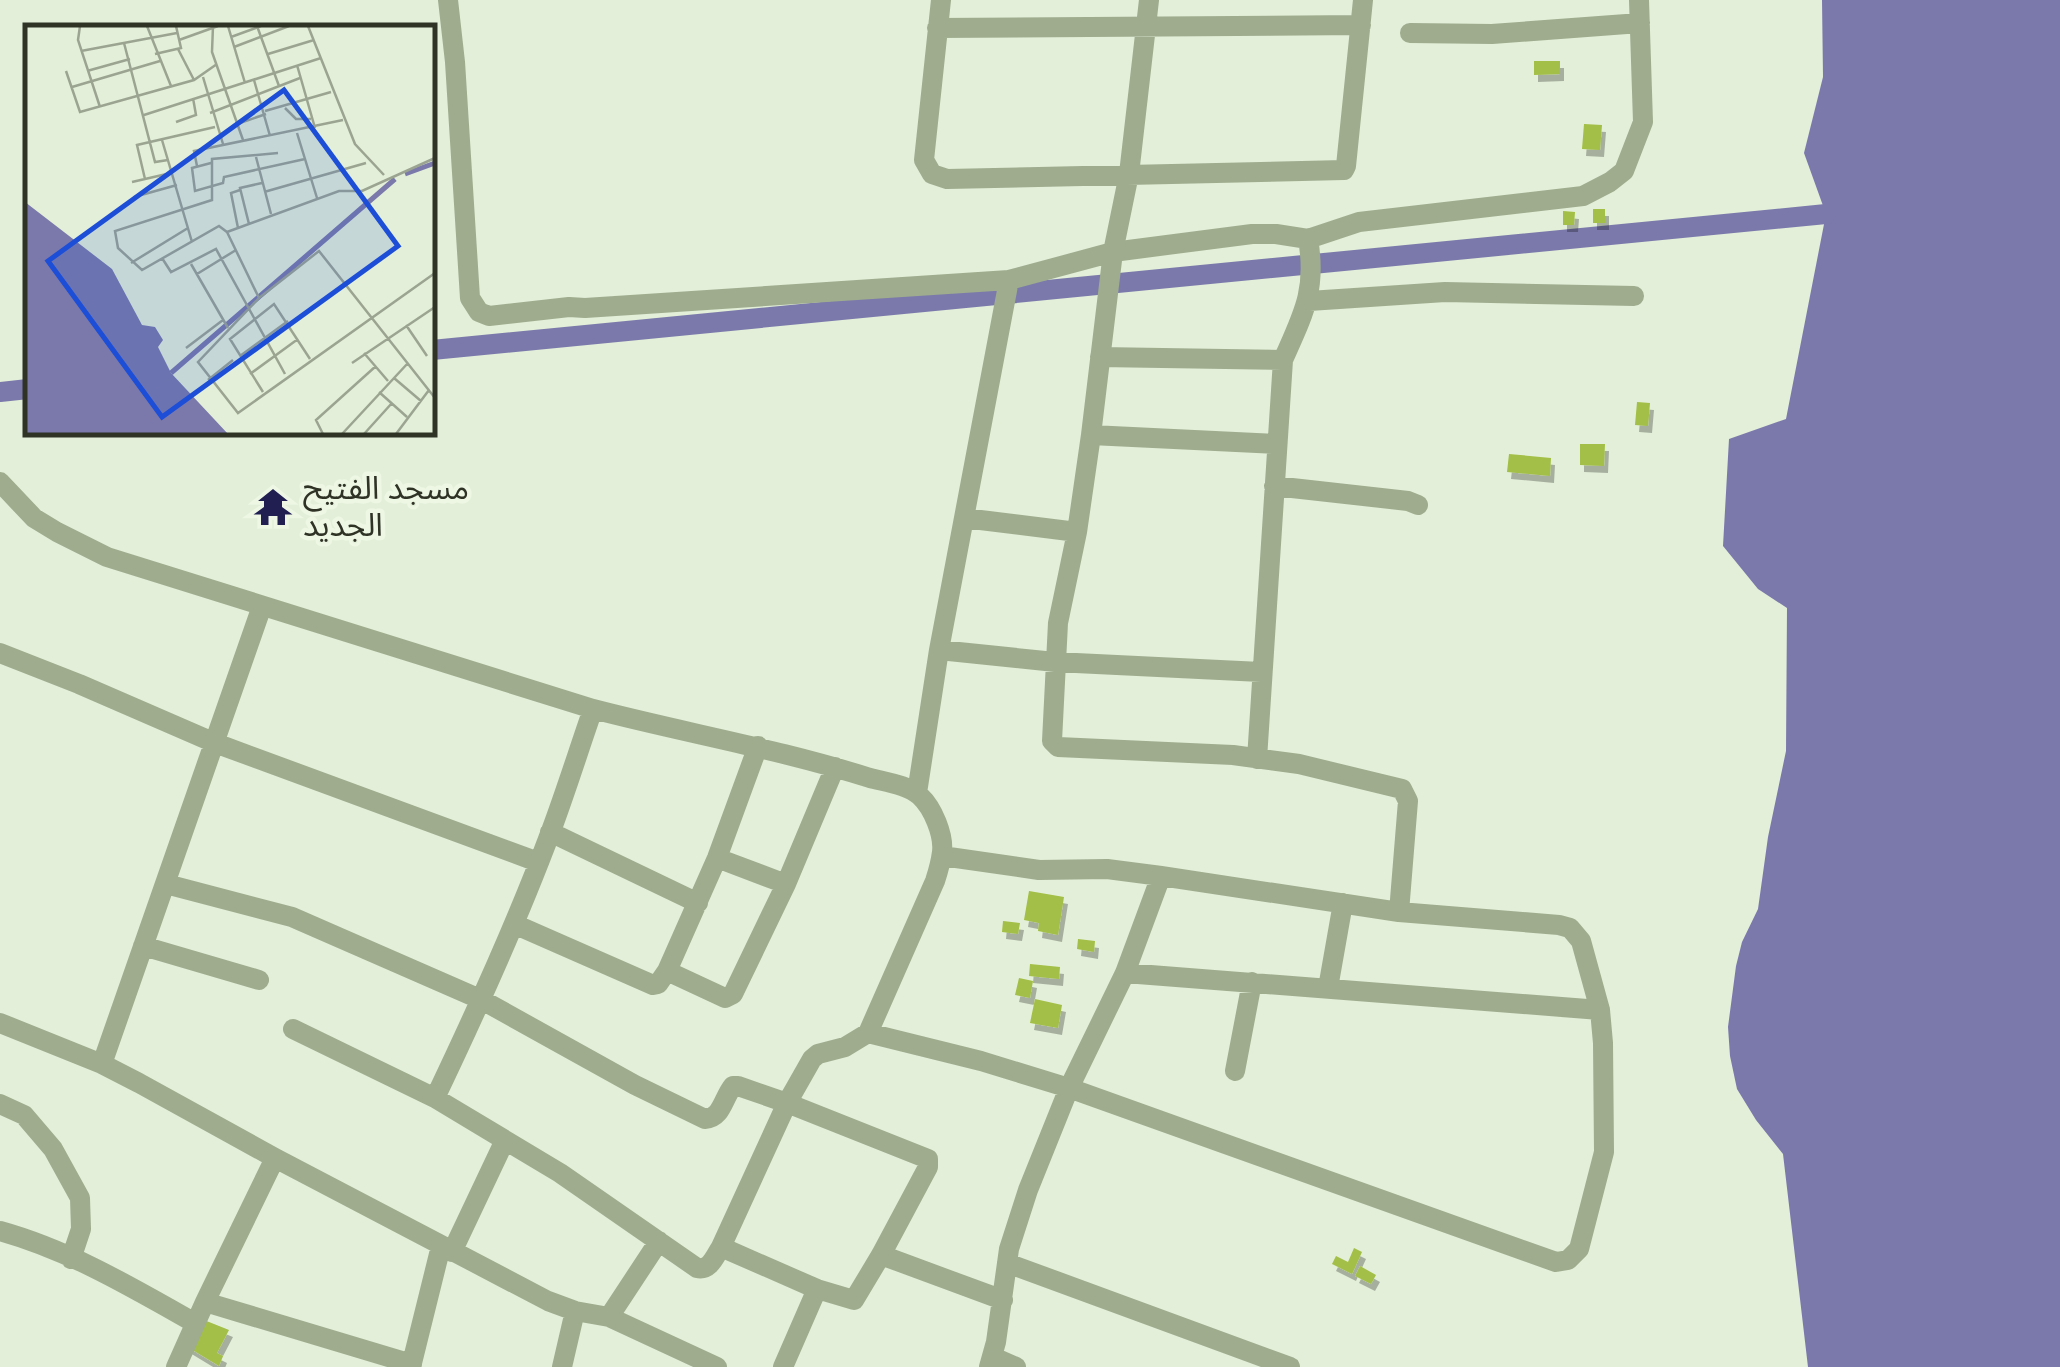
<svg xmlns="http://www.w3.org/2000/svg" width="2060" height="1367" viewBox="0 0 2060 1367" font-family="'Varela Round','Noto Sans Arabic',sans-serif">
<defs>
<filter id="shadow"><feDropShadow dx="4" dy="7" stdDeviation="0" flood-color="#0004"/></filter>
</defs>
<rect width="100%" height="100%" fill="#e3efd8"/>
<!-- water -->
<path fill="#7b79ab" d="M 1822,0 L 2060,0 L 2060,1367 L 1808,1367 L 1783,1154 L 1756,1120 L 1737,1089 L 1730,1056 L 1728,1027 L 1736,966 L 1742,942 L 1758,909 L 1768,837 L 1786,751 L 1787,608 L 1758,589 L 1723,546 L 1729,439 L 1786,419 L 1826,214 L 1804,153 L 1823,77 Z"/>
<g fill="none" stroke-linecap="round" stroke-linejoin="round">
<!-- canal -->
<path stroke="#7b79ab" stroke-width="20" d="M 432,350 L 1826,214
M 0,392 L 28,389"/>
</g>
<!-- building -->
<path fill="#a3bf46" filter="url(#shadow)" d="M 1534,61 L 1560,61 L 1560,74 L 1534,75 Z
M 1584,124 L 1602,125 L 1600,150 L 1582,149 Z
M 1593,209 L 1605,209 L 1605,223 L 1593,223 Z
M 1563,211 L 1575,212 L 1574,225 L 1563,225 Z
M 1637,402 L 1650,403 L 1648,426 L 1635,425 Z
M 1580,444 L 1605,444 L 1604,466 L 1580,465 Z
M 1509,454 L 1551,458 L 1550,476 L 1507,472 Z
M 1029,891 L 1064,897 L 1058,935 L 1038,931 L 1039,923 L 1024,920 Z
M 1003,921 L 1020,923 L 1018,934 L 1002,932 Z
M 1078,939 L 1095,941 L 1094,952 L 1077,949 Z
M 1030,964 L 1060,967 L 1059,979 L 1029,976 Z
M 1019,978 L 1033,981 L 1030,998 L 1015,995 Z
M 1035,999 L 1062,1005 L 1058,1028 L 1030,1023 Z
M 1354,1248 L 1362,1252 L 1352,1274 L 1332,1264 L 1336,1256 L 1348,1262 Z
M 1360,1266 L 1376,1275 L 1371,1284 L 1355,1276 Z
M 199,1318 L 229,1330 L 217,1353 L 223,1356 L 219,1366 L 186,1346 Z"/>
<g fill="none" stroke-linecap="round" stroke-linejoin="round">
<!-- minor -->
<path stroke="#9fac8e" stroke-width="20" d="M 448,0 L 455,62 L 470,298 L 479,312 L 489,316 L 569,307 L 585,308 L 1009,280
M 941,0 L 924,160 L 932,174 L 947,179 L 1344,170 L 1346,166 L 1363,0
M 1149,0 L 1129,174 L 1113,252 L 1091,435 L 1077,532 L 1058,623 L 1052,741 L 1058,747 L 1233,755 L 1299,764 L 1402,789 L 1408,801 L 1399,912
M 937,28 L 1361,25
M 1410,33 L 1492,34 L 1640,23
M 1309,301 L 1445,292 L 1634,296
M 1100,357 L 1283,360
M 1091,435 L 1277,444
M 0,482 L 34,518 L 57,532 L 107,557 L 593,709 C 685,733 779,749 870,778 C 885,782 909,785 920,796 C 933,808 944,835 942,852 C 941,860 938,872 935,881 L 868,1033
M 1274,486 L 1408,501 L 1418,505
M 964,518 L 1077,532
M 939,650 L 1055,662 L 1261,672
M 0,653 L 79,684 L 215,743 L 538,862
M 1257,759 L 1283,360 C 1303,315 1317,290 1308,239
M 917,793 L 939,650 L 1009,280 L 1113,252 L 1252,234 L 1276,234 L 1308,239 L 1359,222 L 1583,196 L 1610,182 L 1624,171 L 1643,122 L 1639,0
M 550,832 L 698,903
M 717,858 L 786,884
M 166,884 L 292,917 L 482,1000 L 635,1085 L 705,1119 C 722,1118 723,1098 733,1086 L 738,1086 L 787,1103 L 928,1159 L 928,1167 L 881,1255 L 854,1300 L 817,1289 L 721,1247
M 514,924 L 653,985 L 658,984 L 667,971 L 717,858 L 758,746
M 143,946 L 259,980
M 667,971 L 725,998 L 733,994 L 786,884 L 835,767
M 1125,973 L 1600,1010
M 1328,988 L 1343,903
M 0,1023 L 102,1064 L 139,1083 L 275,1158 L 548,1301 L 575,1311 L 609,1317 L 717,1367
M 293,1029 L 435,1098 L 560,1173 L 697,1268 C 710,1271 715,1256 721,1247 L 787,1103 L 812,1059 L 818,1054 L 845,1047 L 868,1033 L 981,1061 L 1069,1088 L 1556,1262 L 1568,1260 L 1579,1249 L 1604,1152 L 1603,1043 L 1600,1010 L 1581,941 L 1570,928 L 1559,925 L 1399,912 L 1161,876 L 1107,869 L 1039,870 L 942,856
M 102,1064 L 262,606
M 1235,1071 L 1252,982
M 435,1098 C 477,1010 517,922 551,831 C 566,791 579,749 593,709
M 0,1104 L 24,1115 L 53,1149 L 80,1198 L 81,1229 L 71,1259
M 0,1231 C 69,1250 133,1288 195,1323
M 452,1252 L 505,1140
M 881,1255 L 1003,1300
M 1007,1263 L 1290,1367
M 205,1302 L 412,1364
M 609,1317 L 659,1241
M 993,1357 L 1016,1367
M 176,1367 L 205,1302 L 275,1158
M 411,1367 L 441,1246
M 562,1367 L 575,1311
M 783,1367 L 817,1289
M 989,1367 L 996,1342 L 1009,1249 L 1028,1190 L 1069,1088 L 1125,973 L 1161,876"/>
</g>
<!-- icons -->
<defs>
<g id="temple-bare" transform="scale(3)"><path d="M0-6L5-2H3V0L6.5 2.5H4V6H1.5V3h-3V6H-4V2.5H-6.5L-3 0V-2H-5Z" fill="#211e51" stroke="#edf7e4" stroke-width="2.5" paint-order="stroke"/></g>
</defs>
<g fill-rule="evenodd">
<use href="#temple-bare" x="273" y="507"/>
</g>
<g text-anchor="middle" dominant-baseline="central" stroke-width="9" stroke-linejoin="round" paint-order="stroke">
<!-- poi labels -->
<g font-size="32" fill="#2f3326" stroke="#edf7e4" text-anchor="start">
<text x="303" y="489">مسجد الفتيح<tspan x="303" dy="37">الجديد</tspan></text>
</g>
</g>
<!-- overview -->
<g transform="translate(25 25)">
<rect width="410" height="410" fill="#e3efd8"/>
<path d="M 0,177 L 87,244 L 117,300 L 130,302 L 138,315 L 133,322 L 146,348 L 203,409 L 0,409 Z" fill="#7b79ab"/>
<path fill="none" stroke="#7b79ab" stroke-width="5" d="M 380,149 L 410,138M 146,348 L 370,154"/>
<path fill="none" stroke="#9ba491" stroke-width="2.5" d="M 55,1 L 53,15 L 75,82M 122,1 L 146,61M 188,1 L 187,27 L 218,115M 203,1 L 220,58M 232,1 L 254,61M 283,1 L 330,119 L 359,150M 206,12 L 236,1M 154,15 L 193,1M 99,18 L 130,137 L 143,135M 209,22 L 264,1M 153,24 L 169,55M 56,26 L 152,8M 130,29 L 156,23 L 151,1M 243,29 L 289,15M 272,40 L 290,103M 41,46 L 55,87 L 169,55 L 192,39M 62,46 L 105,34M 178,52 L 198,119M 229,55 L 245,111M 47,62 L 135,36M 260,83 L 271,94 L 286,94M 240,86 L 306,67M 185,88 L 275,53M 119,90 L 296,33M 151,97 L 171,90 L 168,73M 212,99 L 241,89M 272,108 L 292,173M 137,115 L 167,217M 253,128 L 187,134 L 187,175 L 90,206 L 93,223 L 117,245 L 194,201 L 202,207 L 314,166 L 337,166 L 410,133M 231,132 L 246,189M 186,138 L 167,143 L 170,166 L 198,158 L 199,152 L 280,134M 172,141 L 169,126 L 318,95M 120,154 L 112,120 L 190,102M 107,157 L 146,148M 239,167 L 341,138M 109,172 L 152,160M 224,199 L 215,163 L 237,158M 213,203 L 206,168 L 215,165M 202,207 L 234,273 L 173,337 L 213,388 L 410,248M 137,233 L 146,247 L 191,224 L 260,349M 106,238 L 163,203M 166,239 L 203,303M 172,249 L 211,225M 234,273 L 294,226 L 410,373M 381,300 L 402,331M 161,323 L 198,295M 339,328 L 363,356M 215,331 L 263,296M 327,338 L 410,282M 225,349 L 273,314M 369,353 L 396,376M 183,355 L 208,335M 238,367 L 205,314 L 249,279 L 285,334M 354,367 L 382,392M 298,409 L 291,395 L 351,341M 317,409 L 383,338M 339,409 L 367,378M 371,409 L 404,365"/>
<path fill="#1d4ed8" fill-opacity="0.15" stroke="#1d4ed8" stroke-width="5" d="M 259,65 L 373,221 L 137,392 L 23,236 Z"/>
<rect width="410" height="410" fill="none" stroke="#2f3326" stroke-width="5"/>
</g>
</svg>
